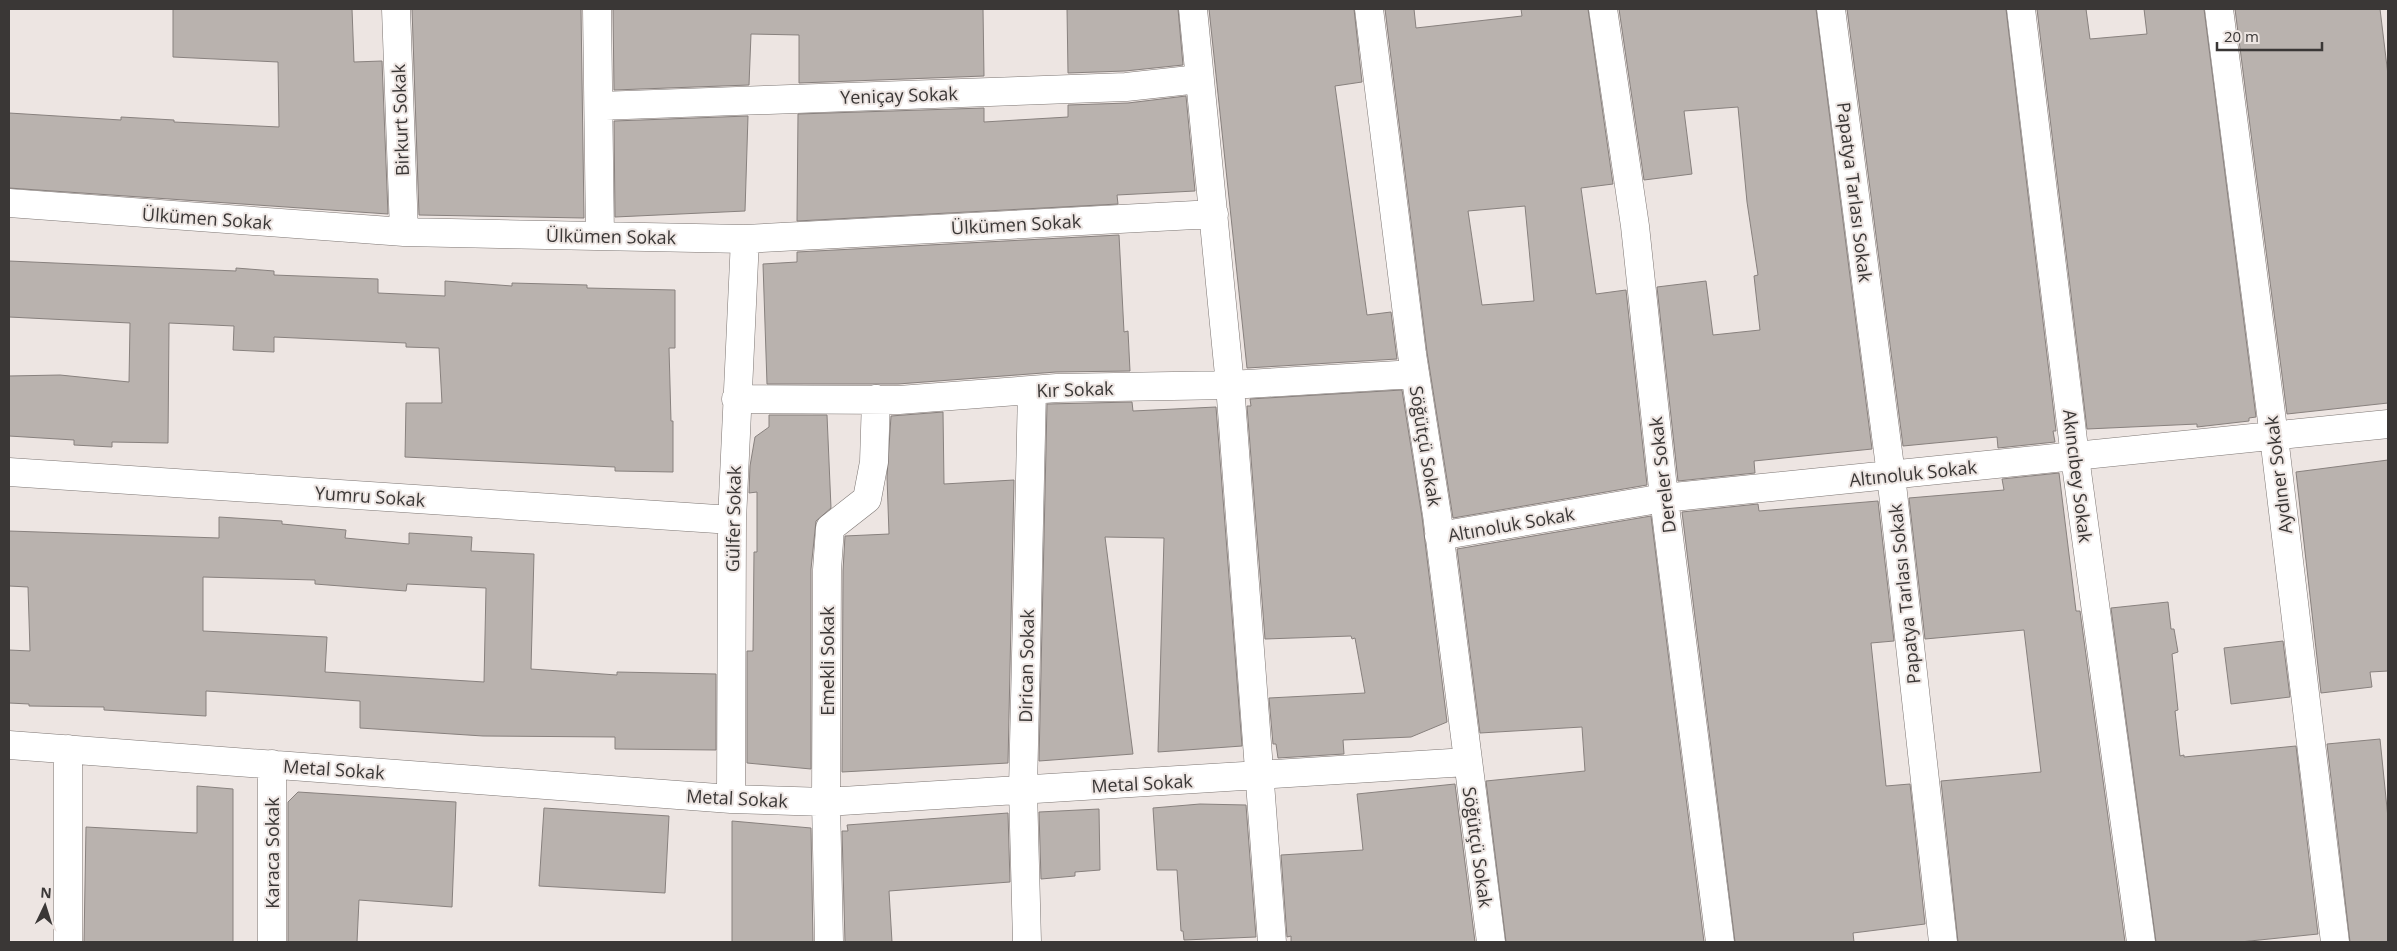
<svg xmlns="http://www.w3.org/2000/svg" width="2397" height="951" viewBox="0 0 2397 951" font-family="'Open Sans',sans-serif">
<rect width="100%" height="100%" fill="#ede5e2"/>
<!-- building -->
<path fill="#b9b2ae" stroke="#88817e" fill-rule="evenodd" d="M 173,9 L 352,9 L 354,62 L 382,61 L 388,214 L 9,188 L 9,113 L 121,120 L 121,117 L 174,120 L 174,122 L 279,127 L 278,62 L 173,57 Z
M 412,9 L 581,9 L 584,218 L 419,215 Z
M 613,9 L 983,9 L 984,76 L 799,83 L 799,35 L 751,34 L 749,85 L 614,90 Z
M 1067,9 L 1178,9 L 1183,65 L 1125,71 L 1068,73 Z
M 1209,9 L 1354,9 L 1362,82 L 1335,86 L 1367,315 L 1391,312 L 1397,359 L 1247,368 Z
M 1385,9 L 1414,9 L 1416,28 L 1522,16 L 1521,9 L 1588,9 L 1613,184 L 1581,188 L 1596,294 L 1626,290 L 1647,485 L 1453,518 L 1427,352 ZM 1525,206 L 1534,301 L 1482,305 L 1468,211 Z
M 1619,9 L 1816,9 L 1872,449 L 1754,461 L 1755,473 L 1678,481 L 1657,287 L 1706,281 L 1713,335 L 1760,330 L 1754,276 L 1758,275 L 1747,202 L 1738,107 L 1684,111 L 1692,174 L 1644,180 Z
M 1847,9 L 2006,9 L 2056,431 L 2053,431 L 2055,442 L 1998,448 L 1997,437 L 1903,446 Z
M 2037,9 L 2086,9 L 2090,39 L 2147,34 L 2144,9 L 2204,9 L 2256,417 L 2249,418 L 2249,421 L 2197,427 L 2197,424 L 2087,429 Z
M 2235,9 L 2380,9 L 2388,75 L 2388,403 L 2287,414 Z
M 1186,96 L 1195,191 L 1117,195 L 1118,204 L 797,221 L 798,114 L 984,108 L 984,122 L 1068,117 L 1068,105 L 1128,103 Z
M 748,116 L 745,211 L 615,217 L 614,121 Z
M 1119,235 L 1124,332 L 1128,331 L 1130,371 L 1056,372 L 898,384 L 767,384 L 763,264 L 797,262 L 797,252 Z
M 9,261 L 236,271 L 236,268 L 274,271 L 274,275 L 378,279 L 378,293 L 445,296 L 445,281 L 512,286 L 512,283 L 587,285 L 587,288 L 675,290 L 675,348 L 669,348 L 671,421 L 673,421 L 673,472 L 615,471 L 615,467 L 405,457 L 406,403 L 442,403 L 439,348 L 406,347 L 406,343 L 274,337 L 274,352 L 233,350 L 234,326 L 169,323 L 168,443 L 112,442 L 112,447 L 74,445 L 74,440 L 9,436 L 9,376 L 60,375 L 129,382 L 130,323 L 9,317 Z
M 1402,390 L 1422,517 L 1447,722 L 1411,737 L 1343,740 L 1344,754 L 1278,758 L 1276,744 L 1273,744 L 1269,698 L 1365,693 L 1355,638 L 1352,639 L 1351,636 L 1265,639 L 1247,406 L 1251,406 L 1250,399 Z
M 1132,402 L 1133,411 L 1216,407 L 1242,746 L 1158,752 L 1164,538 L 1105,537 L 1133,754 L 1039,761 L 1047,404 Z
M 943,412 L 944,484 L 1014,480 L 1008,763 L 842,772 L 843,571 L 845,536 L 889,534 L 887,477 L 891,416 Z
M 769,415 L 827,415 L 831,508 L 816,521 L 811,569 L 811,769 L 747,763 L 747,651 L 753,651 L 754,552 L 757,552 L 757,492 L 749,493 L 750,466 L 755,437 L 769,427 Z
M 2388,460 L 2388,671 L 2370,672 L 2372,687 L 2321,693 L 2296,472 Z
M 2059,473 L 2076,611 L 2080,611 L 2125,942 L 1958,942 L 1941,781 L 2041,772 L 2024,630 L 1925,639 L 1909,498 L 2004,490 L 2002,479 Z
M 1878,501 L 1894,641 L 1871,643 L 1886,786 L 1910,784 L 1925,924 L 1853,933 L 1854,942 L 1735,942 L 1682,512 L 1758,504 L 1759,511 Z
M 1651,516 L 1704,942 L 1506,942 L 1486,781 L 1585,771 L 1582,727 L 1480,733 L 1457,549 Z
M 219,517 L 282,521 L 282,524 L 346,530 L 345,538 L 409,544 L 409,533 L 472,537 L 471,551 L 534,554 L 531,669 L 617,675 L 617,672 L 716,674 L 716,750 L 615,749 L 615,737 L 483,736 L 360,728 L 360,701 L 287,696 L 206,691 L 206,716 L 104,710 L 104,707 L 29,706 L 29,704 L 9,703 L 9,650 L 30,651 L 28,587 L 9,586 L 9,531 L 219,538 ZM 203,577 L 315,580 L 315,584 L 406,591 L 407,584 L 486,588 L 484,682 L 325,672 L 327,637 L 203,631 Z
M 2168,602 L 2171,629 L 2174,629 L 2178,652 L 2172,654 L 2178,710 L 2175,711 L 2180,756 L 2184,755 L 2184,757 L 2296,746 L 2318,934 L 2240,942 L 2156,942 L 2111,608 Z
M 2283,641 L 2290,697 L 2231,704 L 2224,648 Z
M 2380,739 L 2388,818 L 2388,942 L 2350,942 L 2327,744 Z
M 1455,784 L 1475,942 L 1291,942 L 1291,936 L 1287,937 L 1281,855 L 1363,850 L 1357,794 Z
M 197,786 L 233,789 L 233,942 L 84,942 L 86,827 L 197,833 Z
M 298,792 L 456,802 L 452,907 L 359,900 L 357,942 L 288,942 L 288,802 Z
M 1200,804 L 1246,805 L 1256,937 L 1184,940 L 1183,931 L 1181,931 L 1177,870 L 1157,870 L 1153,808 Z
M 544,808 L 669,816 L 665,893 L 539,886 Z
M 1099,809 L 1100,870 L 1075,872 L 1075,876 L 1041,879 L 1039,812 Z
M 1008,813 L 1010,882 L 889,891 L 892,942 L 845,942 L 842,831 L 848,831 L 847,825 Z
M 732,821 L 811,828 L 813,942 L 732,942 Z"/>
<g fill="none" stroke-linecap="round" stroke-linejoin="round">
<!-- street casing -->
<g stroke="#7d7673" stroke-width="29">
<path id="street" d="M 396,9 L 404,232
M 597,9 L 600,236
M 1193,9 L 1230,385 L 1272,942
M 1369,9 L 1412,354 L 1437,515 L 1491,942
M 1603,9 L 1635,226 L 1664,498 L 1720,942
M 1831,9 L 1891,475 L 1943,942
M 2021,9 L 2075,457 L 2141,942
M 2219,9 L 2274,437 L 2335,942
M 599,106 L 1126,87 L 1199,79
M 9,203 L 404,232 L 745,239 L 1214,214
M 736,399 L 899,400 L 1057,388 L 1230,385 L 1415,374
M 9,472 L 732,520
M 1439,536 L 1664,498 L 2388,424
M 9,745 L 731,799 L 826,802 L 1467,762
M 272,764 L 272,942
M 731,799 L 732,520 L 745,239
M 68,942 L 68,749
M 829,942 L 826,802 L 827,570 L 830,528 L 867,499 L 874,462 L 876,399
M 1027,942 L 1023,789 L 1032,390"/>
</g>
<!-- street -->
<use href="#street" stroke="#fff" stroke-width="28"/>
</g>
<g text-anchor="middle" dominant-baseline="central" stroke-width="4" stroke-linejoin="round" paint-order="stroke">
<!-- street labels -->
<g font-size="18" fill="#3a3736" stroke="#ede5e2">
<text transform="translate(899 95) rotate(-2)">Yeniçay Sokak</text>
<text transform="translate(400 120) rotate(-92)">Birkurt Sokak</text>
<text transform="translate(1855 192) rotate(83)">Papatya Tarlası Sokak</text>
<text transform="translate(207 218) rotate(4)">Ülkümen Sokak</text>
<text transform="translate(1016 224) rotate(-3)">Ülkümen Sokak</text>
<text transform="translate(611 236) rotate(1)">Ülkümen Sokak</text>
<text transform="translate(1075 389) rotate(-2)">Kır Sokak</text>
<text transform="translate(1426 446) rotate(81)">Söğütçü Sokak</text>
<text transform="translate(1913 473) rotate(-6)">Altınoluk Sokak</text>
<text transform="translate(1662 475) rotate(-97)">Dereler Sokak</text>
<text transform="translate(2278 475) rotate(-97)">Aydıner Sokak</text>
<text transform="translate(2078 476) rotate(83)">Akıncıbey Sokak</text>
<text transform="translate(370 496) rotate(4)">Yumru Sokak</text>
<text transform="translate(733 519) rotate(-89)">Gülfer Sokak</text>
<text transform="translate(1511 524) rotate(-10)">Altınoluk Sokak</text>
<text transform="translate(1904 594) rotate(-96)">Papatya Tarlası Sokak</text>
<text transform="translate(827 661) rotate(-90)">Emekli Sokak</text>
<text transform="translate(1026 666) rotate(-89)">Dirican Sokak</text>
<text transform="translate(334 769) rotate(4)">Metal Sokak</text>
<text transform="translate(1142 783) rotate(-3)">Metal Sokak</text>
<text transform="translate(737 798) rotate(3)">Metal Sokak</text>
<text transform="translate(1478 847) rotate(82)">Söğütçü Sokak</text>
<text transform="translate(272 853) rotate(-90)">Karaca Sokak</text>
</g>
</g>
<!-- border -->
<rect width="2397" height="951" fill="none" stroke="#3a3736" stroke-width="20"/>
<!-- north arrow -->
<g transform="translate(45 906) rotate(4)" stroke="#ede5e2" stroke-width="4" paint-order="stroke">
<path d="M0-4L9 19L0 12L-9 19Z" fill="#3a3736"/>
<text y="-8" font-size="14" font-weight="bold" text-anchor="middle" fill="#3a3736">N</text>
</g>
<!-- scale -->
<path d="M2217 42v8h105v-8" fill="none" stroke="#3a3736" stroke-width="2.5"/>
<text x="2224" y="42" font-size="15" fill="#3a3736" stroke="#ede5e2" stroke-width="4" paint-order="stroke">20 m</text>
</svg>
